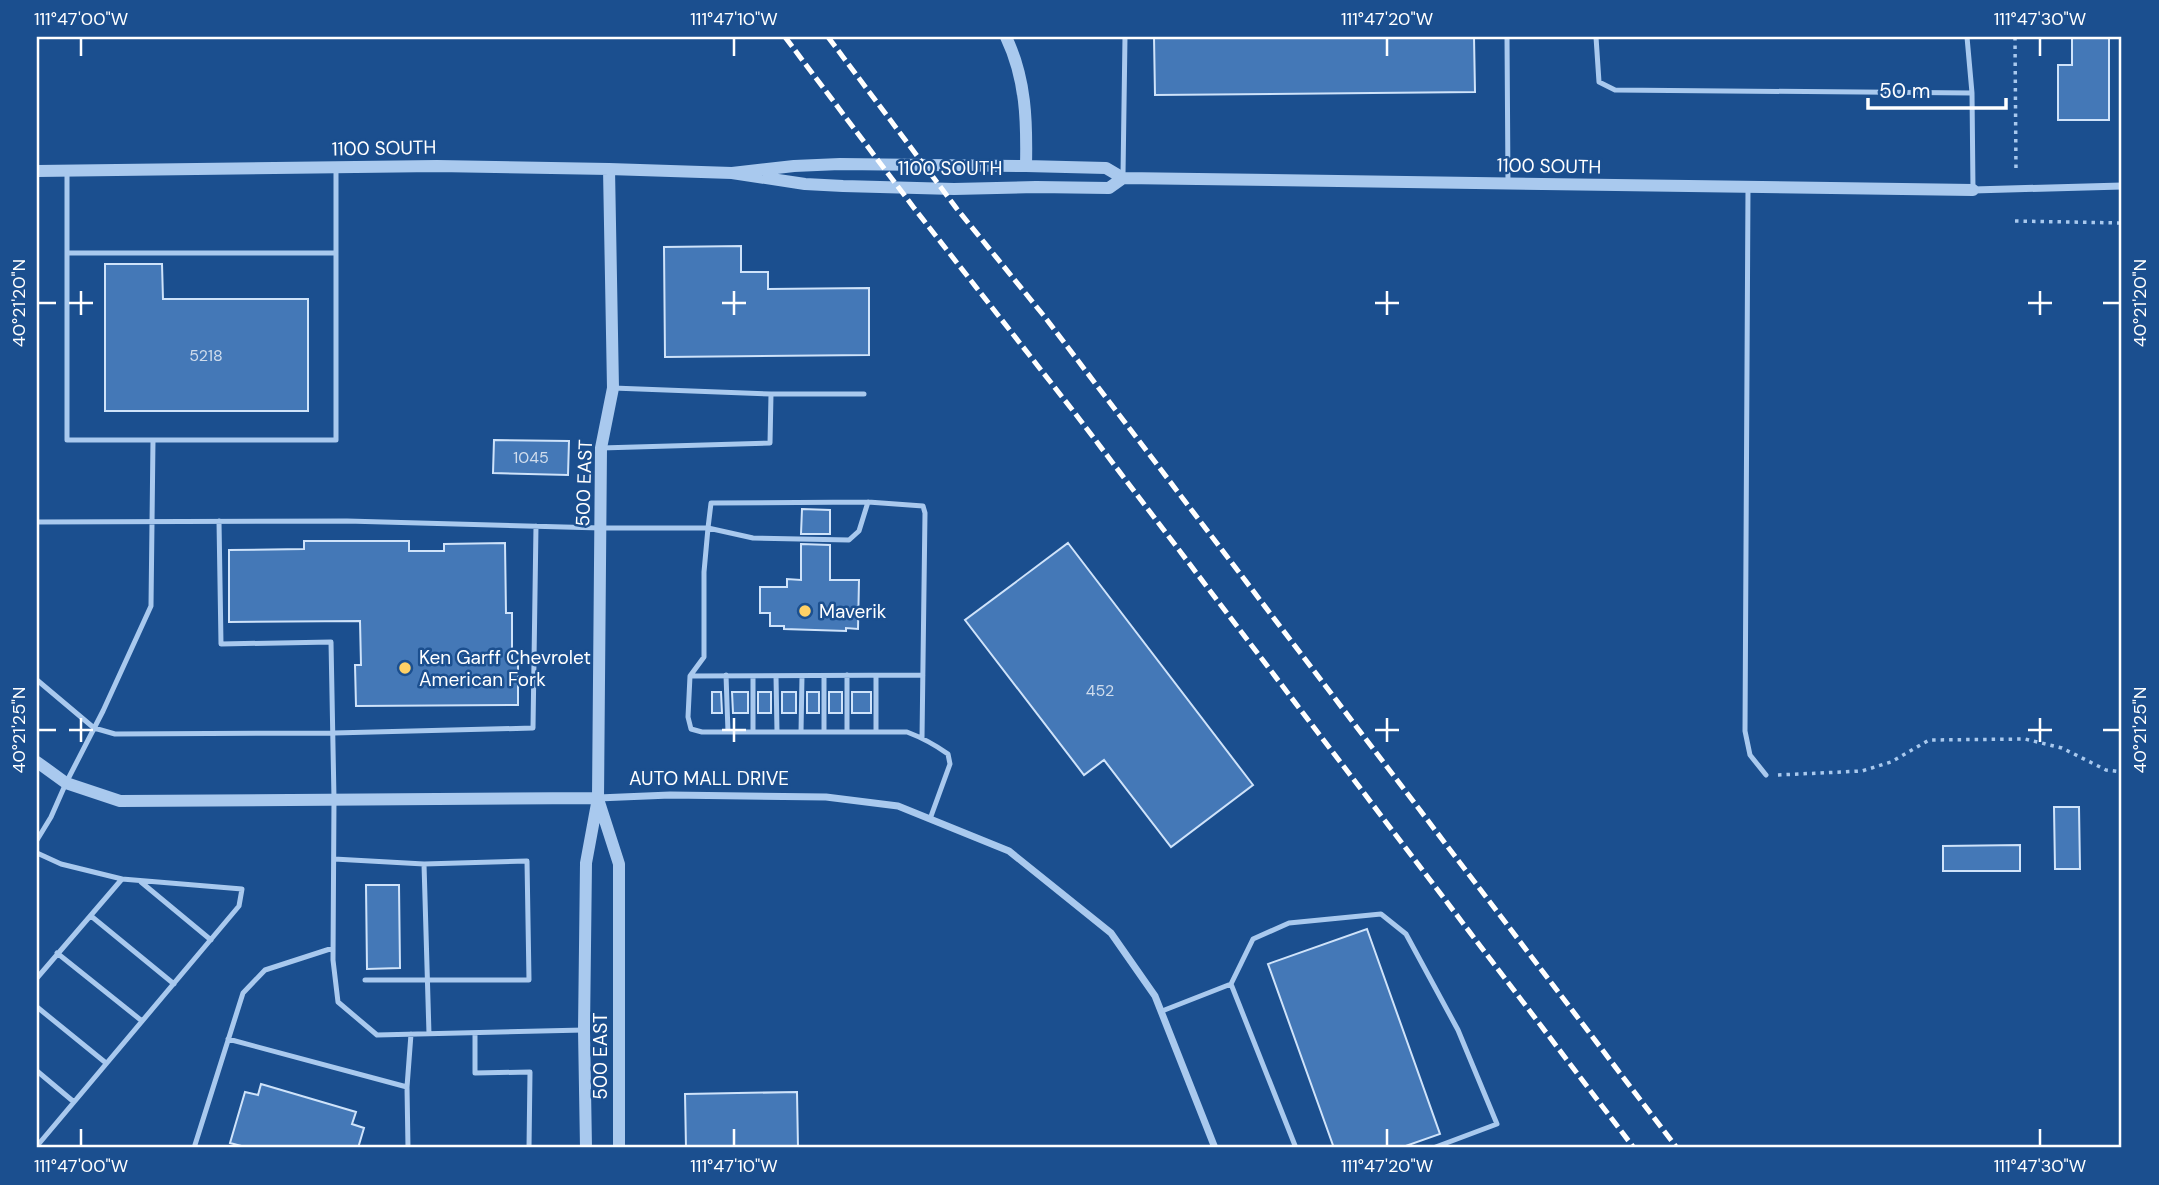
<svg xmlns="http://www.w3.org/2000/svg" width="2159" height="1185" viewBox="0 0 2159 1185" font-family="'DM Sans',sans-serif">
<rect width="100%" height="100%" fill="#1b4f8f"/>
<!-- building -->
<path fill="#4478b7" stroke="#cfe3fa" stroke-width="2" d="M 1154,37 L 1474,37 L 1475,92 L 1155,95 Z
M 2072,37 L 2109,37 L 2109,120 L 2058,120 L 2058,65 L 2072,65 Z
M 741,246 L 741,272 L 768,272 L 768,289 L 869,288 L 869,355 L 665,357 L 664,247 Z
M 105,264 L 162,264 L 163,299 L 308,299 L 308,411 L 105,411 Z
M 494,440 L 569,441 L 568,475 L 493,473 Z
M 802,509 L 830,510 L 830,534 L 801,534 Z
M 304,541 L 409,541 L 409,551 L 444,551 L 444,544 L 505,543 L 506,613 L 512,613 L 512,664 L 518,664 L 518,705 L 356,706 L 355,665 L 361,665 L 360,621 L 229,622 L 229,550 L 304,549 Z
M 1068,543 L 1253,785 L 1171,847 L 1104,760 L 1084,775 L 965,620 Z
M 801,544 L 830,545 L 830,580 L 859,580 L 858,629 L 846,628 L 846,631 L 784,629 L 784,626 L 770,626 L 770,613 L 760,613 L 760,587 L 787,587 L 787,579 L 801,580 Z
M 712,692 L 721,692 L 722,713 L 712,713 Z
M 732,692 L 748,692 L 748,713 L 733,713 Z
M 758,692 L 771,692 L 771,713 L 758,713 Z
M 782,692 L 796,692 L 796,713 L 782,713 Z
M 807,692 L 819,692 L 819,713 L 807,713 Z
M 829,692 L 842,692 L 842,713 L 829,713 Z
M 852,692 L 871,692 L 871,713 L 852,713 Z
M 2054,807 L 2079,807 L 2080,869 L 2055,869 Z
M 2020,845 L 2020,871 L 1943,871 L 1943,846 Z
M 366,885 L 399,885 L 400,968 L 367,969 Z
M 1367,929 L 1440,1134 L 1400,1148 L 1334,1148 L 1268,964 Z
M 261,1084 L 356,1112 L 352,1124 L 364,1128 L 358,1148 L 249,1148 L 230,1143 L 245,1092 L 258,1095 Z
M 797,1092 L 798,1148 L 686,1148 L 685,1094 Z"/>
<g fill="none" stroke-linecap="round" stroke-linejoin="round">
<!-- path -->
<path stroke="#a9c9ee" stroke-width="3.5" stroke-dasharray="3.5 5" stroke-linecap="butt" d="M 2015,37 L 2016,172
M 2015,221 L 2122,223
M 1778,775 L 1862,771 L 1891,762 L 1929,740 L 2025,739 L 2062,748 L 2106,770 L 2122,772"/>
<!-- service -->
<path stroke="#a9c9ee" stroke-width="5" d="M 1507,37 L 1508,184
M 1596,37 L 1599,82 L 1615,90 L 1972,93
M 1967,37 L 1972,93 L 1973,190
M 67,171 L 67,440 L 336,440 L 336,168
M 1123,175 L 1125,37
M 1748,188 L 1745,731 L 1750,755 L 1766,775
M 67,253 L 336,253
M 613,388 L 771,394 L 864,394
M 601,448 L 770,443 L 771,394
M 868,502 L 859,531 L 849,540 L 753,538 L 708,528 L 711,503 L 868,502 L 923,506 L 925,513 L 922,738
M 219,521 L 221,644 L 331,642 L 334,799 L 333,960 L 338,1002 L 377,1035 L 584,1030
M 37,522 L 347,521 L 601,528 L 708,528 L 704,572 L 704,657 L 690,676 L 688,717 L 691,729 L 702,732 L 907,732 C 923,738 934,744 948,754 L 950,764 L 930,819
M 726,675 L 728,732
M 690,676 L 923,675
M 776,676 L 777,732
M 824,676 L 824,732
M 37,680 L 94,728 L 115,734 L 334,733 L 533,728 L 536,526
M 753,732 L 753,676
M 801,732 L 802,676
M 847,732 L 847,675
M 876,732 L 876,676
M 37,840 L 51,817 L 66,783 L 103,711 L 151,606 L 153,440
M 37,853 L 61,864 L 122,879
M 334,859 L 424,864 L 527,861 L 529,980 L 365,980
M 424,864 L 429,1034
M 141,882 L 211,940
M 91,916 L 174,984
M 57,953 L 142,1021
M 37,978 L 122,879 L 242,889 L 239,906 L 37,1146
M 1231,984 L 1296,1148
M 37,1007 L 106,1063
M 1162,1011 L 1231,984 L 1253,939 L 1289,923 L 1381,914 L 1406,934 L 1458,1030 L 1497,1124 L 1433,1148
M 475,1033 L 475,1073 L 530,1072 L 529,1148
M 228,1039 L 407,1087
M 37,1071 L 74,1102
M 194,1148 L 243,993 L 265,970 L 333,948
M 408,1148 L 407,1087 L 411,1034"/>
<!-- minor -->
<path stroke="#a9c9ee" stroke-width="7" d="M 1973,190 L 2122,186
M 598,798 L 670,795 L 826,797 L 898,806 L 1009,851 L 1111,933 L 1155,996 L 1215,1148"/>
<!-- tertiary -->
<path stroke="#a9c9ee" stroke-width="12" d="M 1006,37 C 1026,79 1027,121 1026,166
M 37,171 L 437,166 L 609,169 L 732,173 L 805,184 L 843,186 L 954,189 L 1036,187 L 1109,188 L 1123,178
M 732,173 L 794,166 L 840,164 L 1026,166 L 1106,168 L 1123,178 L 1973,190
M 37,762 L 66,783 L 120,801 L 598,798
M 599,802 L 619,864 L 619,1148
M 586,1148 L 584,1030 L 586,863 L 598,798 L 601,448 L 613,388 L 609,169"/>
<!-- rail -->
<path stroke="#fff" stroke-width="5" stroke-dasharray="12 5" stroke-linecap="butt" d="M 785,37 L 914,208 L 1074,412 L 1634,1148
M 828,37 L 957,209 L 1044,316 L 1677,1148"/>
</g>
<!-- ticks -->
<path fill="none" stroke="#fff" stroke-width="2.5" d="M 81,38 L 81,56M 734,38 L 734,56M 1387,38 L 1387,56M 2040,38 L 2040,56M 81,291 L 81,315M 734,291 L 734,315M 1387,291 L 1387,315M 2040,291 L 2040,315M 38,303 L 56,303M 69,303 L 93,303M 722,303 L 746,303M 1375,303 L 1399,303M 2028,303 L 2052,303M 2103,303 L 2120,303M 81,718 L 81,742M 734,718 L 734,742M 1387,718 L 1387,742M 2040,718 L 2040,742M 38,730 L 56,730M 69,730 L 93,730M 722,730 L 746,730M 1375,730 L 1399,730M 2028,730 L 2052,730M 2103,730 L 2120,730M 81,1129 L 81,1146M 734,1129 L 734,1146M 1387,1129 L 1387,1146M 2040,1129 L 2040,1146"/>
<!-- markers -->
<g fill="#ffd166" stroke="#1b4f8f" stroke-width="2.5">
<circle cx="805" cy="611" r="7"/>
<circle cx="405" cy="668" r="7"/>
</g>
<g text-anchor="middle" dominant-baseline="central" stroke-width="5" stroke-linejoin="round" paint-order="stroke">
<!-- number labels -->
<g font-size="16" fill="#d0dded">
<text x="206" y="355">5218</text>
<text x="531" y="457">1045</text>
<text x="1100" y="690">452</text>
</g>
<!-- street labels -->
<g font-size="19" fill="#fff" stroke="#1b4f8f">
<text transform="translate(384 148) rotate(-1)">1100 SOUTH</text>
<text transform="translate(1549 166) rotate(1)">1100 SOUTH</text>
<text x="950" y="168">1100 SOUTH</text>
<text transform="translate(584 483) rotate(-88)">500 EAST</text>
<text x="709" y="778">AUTO MALL DRIVE</text>
<text transform="translate(600 1056) rotate(-90)">500 EAST</text>
</g>
<!-- poi labels -->
<g font-size="19" fill="#fff" stroke="#1b4f8f" text-anchor="start">
<text x="819" y="611">Maverik</text>
<text x="419" y="657">Ken Garff Chevrolet<tspan x="419" dy="22">American Fork</tspan></text>
</g>
</g>
<!-- border -->
<rect width="2159" height="1185" fill="none" stroke="#1b4f8f" stroke-width="77"/>
<!-- scale -->
<path d="M1868 98v10h138v-10" fill="none" stroke="#ffffff" stroke-width="3.5"/>
<text x="1879" y="98" font-size="21" fill="#ffffff" stroke="#1b4f8f" stroke-width="5" paint-order="stroke">50 m</text>
<rect x="38" y="38" width="2082" height="1108" fill="none" stroke="#fff" stroke-width="2.5"/>
<g font-size="18" text-anchor="middle" fill="#fff">
<text x="81" y="25">111°47'00"W</text>
<text x="734" y="25">111°47'10"W</text>
<text x="1387" y="25">111°47'20"W</text>
<text x="2040" y="25">111°47'30"W</text>
<text transform="translate(2140 303) rotate(-90)" y="6">40°21'20"N</text>
<text transform="translate(19 303) rotate(-90)" y="6">40°21'20"N</text>
<text transform="translate(2140 730) rotate(-90)" y="6">40°21'25"N</text>
<text transform="translate(19 730) rotate(-90)" y="6">40°21'25"N</text>
<text x="81" y="1172">111°47'00"W</text>
<text x="734" y="1172">111°47'10"W</text>
<text x="1387" y="1172">111°47'20"W</text>
<text x="2040" y="1172">111°47'30"W</text>
</g>
</svg>
